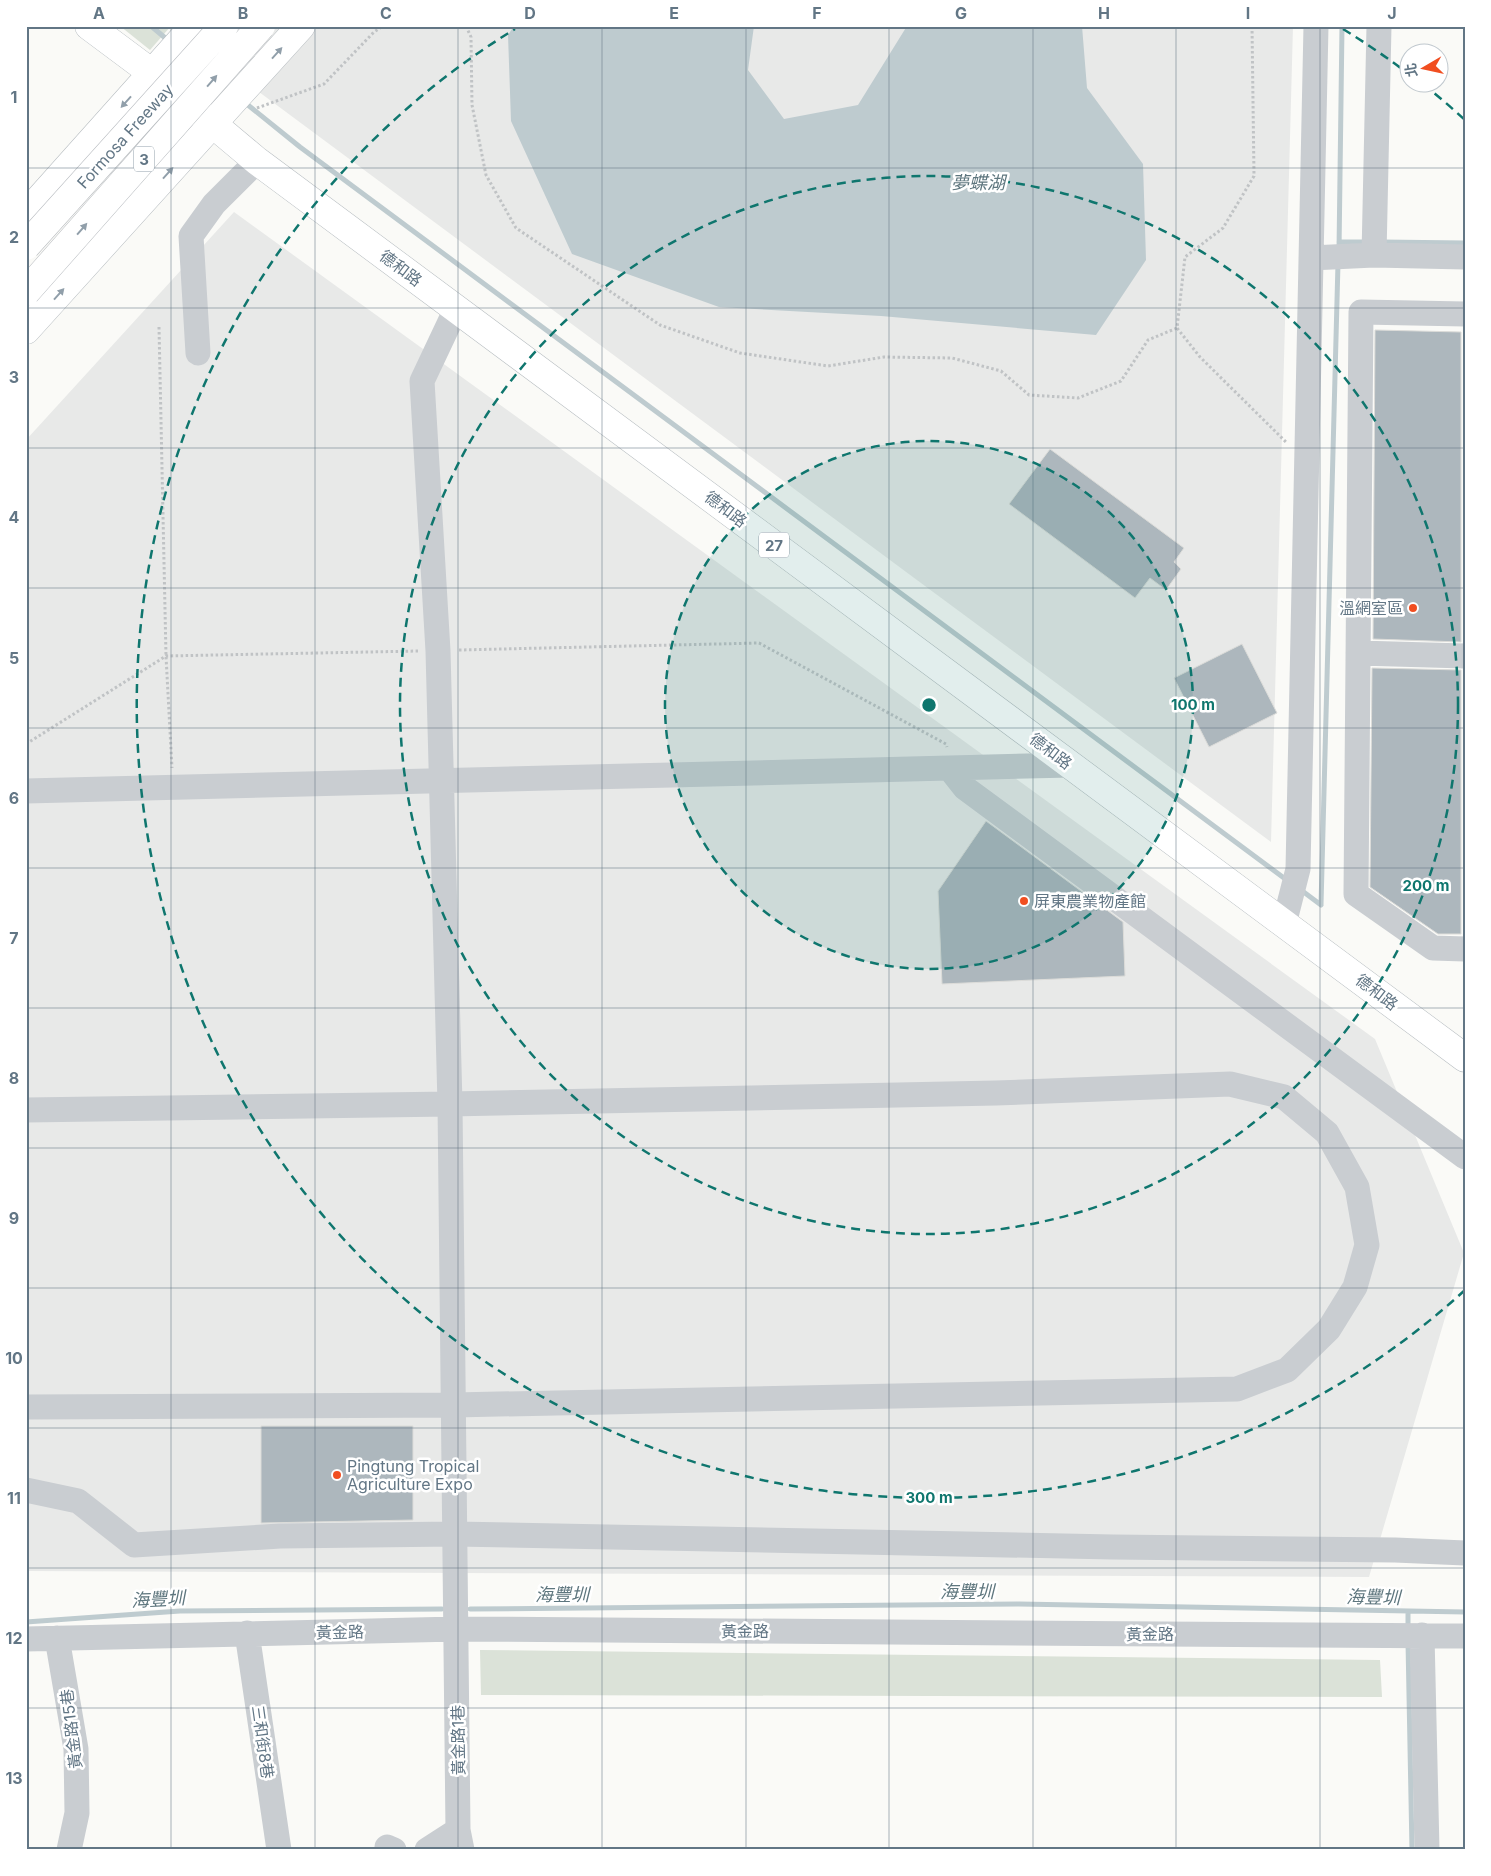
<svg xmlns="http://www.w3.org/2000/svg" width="1491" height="1876" viewBox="0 0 1491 1876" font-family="Inter,'Noto Sans TC',sans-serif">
<rect width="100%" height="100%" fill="#fafaf7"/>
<!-- built -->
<path fill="#e8e9e8" d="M 170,26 L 1293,26 L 1271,842 L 925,586 Z
M 234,212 L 1375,1039 L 1464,1253 L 1369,1577 L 26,1571 L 26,440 Z"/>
<!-- green -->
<path fill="#dbe2d8" d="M 120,26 L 171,26 L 150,50 Z
M 480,1650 L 1380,1660 L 1382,1697 L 481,1695 Z"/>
<!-- water -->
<path fill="#becbcf" d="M 514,26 L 754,26 L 748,70 L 784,119 L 858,105 L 907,26 L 1082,26 L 1087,88 L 1143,164 L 1146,260 L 1096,335 L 881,316 L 719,307 L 572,254 L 511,121 L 508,35 Z"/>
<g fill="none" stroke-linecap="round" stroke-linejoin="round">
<!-- stream -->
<path stroke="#becbcf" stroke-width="5" d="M 151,26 L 170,42
M 243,101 L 300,147 L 1288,881
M 1339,242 L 1368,242
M 1382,242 L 1465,243
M 1339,250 L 1342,26
M 1301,890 L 1321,905
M 1321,905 L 1338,263
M 470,1609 L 1019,1604 L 1465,1612
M 1408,1611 L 1408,1628
M 26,1622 L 180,1611 L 442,1609
M 1408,1642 L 1412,1850"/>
</g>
<!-- building -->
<path fill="#adb7bd" stroke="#dcdcd9" d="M 1375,330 L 1461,332 L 1461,642 L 1373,639 Z
M 1050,449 L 1184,548 L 1174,562 L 1181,569 L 1166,590 L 1150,578 L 1135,598 L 1009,504 Z
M 1242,644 L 1277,713 L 1209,747 L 1174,678 Z
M 1372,668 L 1461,670 L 1461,934 L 1438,934 L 1370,887 Z
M 986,821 L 1123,922 L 1125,976 L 942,984 L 938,891 Z
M 261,1426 L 413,1426 L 413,1520 L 261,1523 Z"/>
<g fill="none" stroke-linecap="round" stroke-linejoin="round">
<!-- major casing -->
<g stroke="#b7bdc1" stroke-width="29">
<path id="major" d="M 89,26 L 152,73 L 257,161 L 1465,1058
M 26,214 L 194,26
M 26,330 L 301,26"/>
</g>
<!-- path -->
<path stroke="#c0c3c5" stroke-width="3" stroke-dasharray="2.5 2.5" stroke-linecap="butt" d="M 466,26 L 471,37 L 472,105 L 486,175 L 516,228 L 660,325 L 740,353 L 828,366 L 884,357 L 952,358 L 1001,371 L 1029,395 L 1078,398 L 1121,381 L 1148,340 L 1177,328
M 1252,26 L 1254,176 L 1223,228 L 1185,257 L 1177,328 L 1200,357 L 1286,442
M 257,108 L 324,84 L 374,32 L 383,26
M 159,327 L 166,656 L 172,768
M 459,650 L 759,643 L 946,744 L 947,747
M 26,744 L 166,656 L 418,651"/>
<!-- minor -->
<path stroke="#c9cdd1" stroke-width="25" d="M 1374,255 L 1379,26
M 1311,258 L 1374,255 L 1465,257
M 456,309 L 422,381 L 438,651 L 450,1104 L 458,1830 L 462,1850
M 1465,314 L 1361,312 L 1356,894 L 1433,948 L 1465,949
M 198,353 L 191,236 L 214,204 L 257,161
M 1358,653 L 1465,656
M 950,769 L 965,788 L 1465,1157
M 26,791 L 1071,765
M 1284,924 L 1298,869 L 1316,26
M 26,1110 L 450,1104 L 996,1093 L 1230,1084 L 1284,1097 L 1327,1133 L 1357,1187 L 1367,1245 L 1355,1287 L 1329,1329 L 1287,1370 L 1237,1389 L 454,1405 L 26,1407
M 26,1490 L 78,1501 L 134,1545 L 280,1536 L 455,1534 L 1113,1547 L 1395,1550 L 1465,1553
M 247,1633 L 279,1850
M 1422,1635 L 1427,1850
M 57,1638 L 76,1749 L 77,1813 L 69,1850
M 26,1639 L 457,1629 L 1465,1636
M 387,1847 L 394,1850
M 427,1850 L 458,1830"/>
<!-- major -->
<use href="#major" stroke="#fff" stroke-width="28"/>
<!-- highway-bridge casing -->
<g stroke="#b9bdc1" stroke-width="29" stroke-linecap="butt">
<path id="highway-bridge" d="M 26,246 L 224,26
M 26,292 L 261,26"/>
</g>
<!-- highway-bridge -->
<use href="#highway-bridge" stroke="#fff" stroke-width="28"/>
</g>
<!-- one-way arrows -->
<defs><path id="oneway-solid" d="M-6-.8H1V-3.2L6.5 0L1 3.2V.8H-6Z" transform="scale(1.25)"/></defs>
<g fill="#919faa">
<use href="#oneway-solid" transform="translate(277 53) rotate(-48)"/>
<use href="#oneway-solid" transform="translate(212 81) rotate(-49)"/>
<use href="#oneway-solid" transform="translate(126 102) rotate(132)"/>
<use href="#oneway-solid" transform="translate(168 173) rotate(-48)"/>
<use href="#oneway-solid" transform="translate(82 229) rotate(-49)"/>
<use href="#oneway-solid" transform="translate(59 294) rotate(-48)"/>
</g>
<!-- grid -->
<path fill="none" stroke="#627685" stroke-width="1" stroke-opacity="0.55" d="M 171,26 L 171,1850M 315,26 L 315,1850M 458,26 L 458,1850M 602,26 L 602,1850M 746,26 L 746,1850M 889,26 L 889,1850M 1033,26 L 1033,1850M 1176,26 L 1176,1850M 1320,26 L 1320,1850M 26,168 L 1465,168M 26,308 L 1465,308M 26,448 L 1465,448M 26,588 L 1465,588M 26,728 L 1465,728M 26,868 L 1465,868M 26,1008 L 1465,1008M 26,1148 L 1465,1148M 26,1288 L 1465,1288M 26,1428 L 1465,1428M 26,1568 L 1465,1568M 26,1708 L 1465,1708"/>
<!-- distance rings -->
<circle cx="929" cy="705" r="264" fill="#0f766e" fill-opacity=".12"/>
<g fill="none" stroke="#0f766e" stroke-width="2.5" stroke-dasharray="9 6">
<circle cx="929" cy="705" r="264"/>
<circle cx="929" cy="705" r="529"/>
<path d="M1465 1290A793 793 0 1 1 515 29M1343 29A793 793 0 0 1 1406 72M1423 84A793 793 0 0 1 1465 120"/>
</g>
<!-- markers -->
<g fill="#f14e20" stroke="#fff" stroke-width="2">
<circle cx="1413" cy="608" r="5"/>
<circle cx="1024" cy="901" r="5"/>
<circle cx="337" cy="1475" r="5"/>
</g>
<g text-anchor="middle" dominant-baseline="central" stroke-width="5" stroke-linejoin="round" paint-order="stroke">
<!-- shield labels -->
<g fill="#fff" stroke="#919faa" stroke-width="1">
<rect x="134" y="146.5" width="20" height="25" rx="4"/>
<rect x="759" y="532.5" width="30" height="25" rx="4"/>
</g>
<g font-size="15" font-weight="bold" fill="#627685">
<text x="144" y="159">3</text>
<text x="774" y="545">27</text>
</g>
<!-- street labels -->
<g font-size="16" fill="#627685" stroke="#fff">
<text transform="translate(125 136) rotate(-48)">Formosa Freeway</text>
<text transform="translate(401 268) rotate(37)">德和路</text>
<text transform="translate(726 509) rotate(37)">德和路</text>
<text transform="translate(1051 751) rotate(37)">德和路</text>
<text transform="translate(1377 992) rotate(37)">德和路</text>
<text x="745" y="1631">黃金路</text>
<text transform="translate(340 1632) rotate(-1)">黃金路</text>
<text x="1150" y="1634">黃金路</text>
<text transform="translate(71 1729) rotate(-97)">黃金路15巷</text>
<text transform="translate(458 1740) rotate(-91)">黃金路1巷</text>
<text transform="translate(263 1742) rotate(82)">三和街8巷</text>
</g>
<!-- poi labels -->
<g font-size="16" fill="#627685" stroke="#fff" text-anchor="start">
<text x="1403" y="608" text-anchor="end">溫網室區</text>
<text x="1034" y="901">屏東農業物產館</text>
<text x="347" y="1466">Pingtung Tropical<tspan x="347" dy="18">Agriculture Expo</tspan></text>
</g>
<!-- water labels -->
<g font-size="18" font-style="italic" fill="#5e767e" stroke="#fff">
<text x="978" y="182">夢蝶湖</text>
<text x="967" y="1591">海豐圳</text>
<text x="562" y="1594">海豐圳</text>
<text transform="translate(1373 1597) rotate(1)">海豐圳</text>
<text transform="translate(158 1599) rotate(-3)">海豐圳</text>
</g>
</g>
<circle cx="929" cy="705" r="8" fill="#0f766e" stroke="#fff" stroke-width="2.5"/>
<g font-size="15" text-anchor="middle" font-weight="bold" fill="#0f766e" stroke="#fff" stroke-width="5" stroke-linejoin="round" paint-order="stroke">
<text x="1193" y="710">100 m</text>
<text x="1426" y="891">200 m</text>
<text x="929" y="1503">300 m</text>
</g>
<!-- border -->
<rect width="1491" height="1876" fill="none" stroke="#ffffff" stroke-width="55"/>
<!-- north arrow -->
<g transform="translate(1424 68) rotate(261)"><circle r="24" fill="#ffffff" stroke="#c0c8ce"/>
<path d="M0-4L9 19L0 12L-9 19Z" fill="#f14e20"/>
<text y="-8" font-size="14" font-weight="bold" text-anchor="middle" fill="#627685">北</text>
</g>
<rect x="28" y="28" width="1436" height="1820" fill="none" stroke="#627685" stroke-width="2"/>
<g font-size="16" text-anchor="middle" font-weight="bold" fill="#627685">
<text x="99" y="19">A</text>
<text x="243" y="19">B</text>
<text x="386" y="19">C</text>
<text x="530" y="19">D</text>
<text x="674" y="19">E</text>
<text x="817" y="19">F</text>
<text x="961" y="19">G</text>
<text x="1104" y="19">H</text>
<text x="1248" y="19">I</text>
<text x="1392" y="19">J</text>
<text x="14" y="103">1</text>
<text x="14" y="243">2</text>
<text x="14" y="383">3</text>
<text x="14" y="523">4</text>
<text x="14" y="664">5</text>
<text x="14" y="804">6</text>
<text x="14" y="944">7</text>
<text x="14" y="1084">8</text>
<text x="14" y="1224">9</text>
<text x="14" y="1364">10</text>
<text x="14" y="1504">11</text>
<text x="14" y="1644">12</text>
<text x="14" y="1784">13</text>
</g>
</svg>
